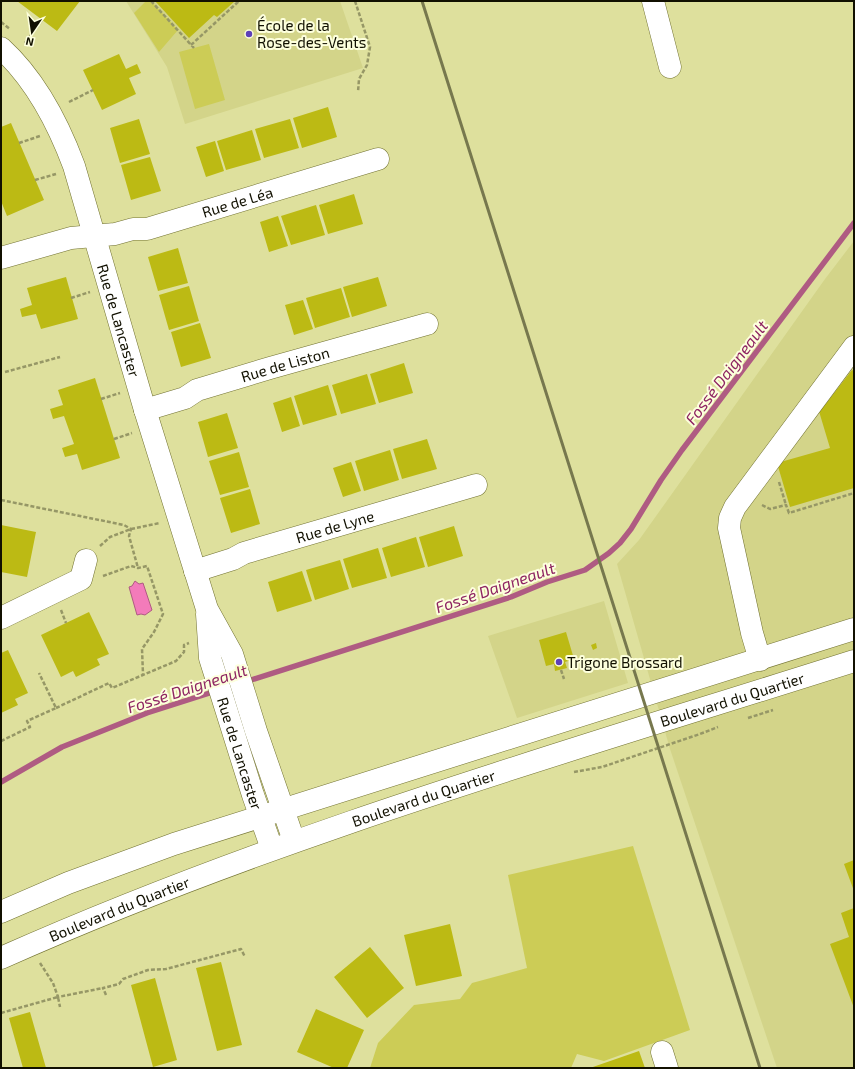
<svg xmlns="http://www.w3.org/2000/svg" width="855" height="1069" viewBox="0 0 855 1069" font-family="'Exo 2',sans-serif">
<rect width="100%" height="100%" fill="#dee09d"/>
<!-- built -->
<path fill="#d3d489" d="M 126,1 L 340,1 L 363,68 L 185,124 L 167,67 Z
M 854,241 L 854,1068 L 777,1068 L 670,749 L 617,564 L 639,540 L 825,279 Z
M 604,601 L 628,683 L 517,718 L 488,636 Z"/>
<!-- green -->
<path fill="#cccc56" d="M 146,1 L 151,1 L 178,30 L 159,52 L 134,13 Z
M 209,44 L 225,100 L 195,109 L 179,52 Z
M 633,846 L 690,1030 L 604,1061 L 577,1054 L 571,1068 L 370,1068 L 378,1043 L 414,1005 L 460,999 L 472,983 L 527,968 L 508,875 Z"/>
<!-- water -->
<path fill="#f37bba" stroke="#af5b82" d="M 135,581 L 139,584 L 143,583 L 152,610 L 145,615 L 141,614 L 137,615 L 129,587 L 132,586 Z"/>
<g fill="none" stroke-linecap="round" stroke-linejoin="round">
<!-- stream -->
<path stroke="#af5b82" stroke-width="5.5" d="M 245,682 L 511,597 L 547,582 L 585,570 L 609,553 L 620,543 L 631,529 L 661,480 L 682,450 L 854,223
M 1,782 L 62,747 L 147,713 L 216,691"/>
</g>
<!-- building -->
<path fill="#bcba14" d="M 17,1 L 80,1 L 57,31 Z
M 155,1 L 235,1 L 217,17 L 214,15 L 189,38 Z
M 119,54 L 126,69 L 137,64 L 141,73 L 129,78 L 136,94 L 102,110 L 83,70 Z
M 328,107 L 337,137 L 302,148 L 293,118 Z
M 139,119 L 150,154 L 120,163 L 110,128 Z
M 290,119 L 299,148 L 264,158 L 255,129 Z
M 11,123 L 44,200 L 7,216 L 1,201 L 1,127 Z
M 252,130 L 261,160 L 226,170 L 217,141 Z
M 215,141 L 224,171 L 206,177 L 196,147 Z
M 150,157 L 161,191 L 131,200 L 121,165 Z
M 354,194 L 363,224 L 328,234 L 319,205 Z
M 316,205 L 325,235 L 291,245 L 281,216 Z
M 278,216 L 288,246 L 269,252 L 260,222 Z
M 178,248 L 188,283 L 158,291 L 148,257 Z
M 66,277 L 78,319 L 41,329 L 36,314 L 22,317 L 20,309 L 32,305 L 27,288 Z
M 378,277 L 387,306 L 352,317 L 343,287 Z
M 189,286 L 199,321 L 169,330 L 159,295 Z
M 341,288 L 350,317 L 315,328 L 306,298 Z
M 303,300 L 313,329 L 294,335 L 285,305 Z
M 200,323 L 211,358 L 181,367 L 171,332 Z
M 404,363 L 413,393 L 379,403 L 370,374 Z
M 852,370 L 854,371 L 854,488 L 790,507 L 777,463 L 830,448 L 818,408 L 824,406 Z
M 367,374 L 376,404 L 341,414 L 332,385 Z
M 95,378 L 120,458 L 82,470 L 77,454 L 65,457 L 62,448 L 74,444 L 64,416 L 53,419 L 50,409 L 63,405 L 58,390 Z
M 328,385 L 337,415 L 303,425 L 294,396 Z
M 291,397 L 300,426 L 282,432 L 273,403 Z
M 227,413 L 238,448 L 208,457 L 198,422 Z
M 427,439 L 437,469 L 402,479 L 393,449 Z
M 390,450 L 399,480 L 364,491 L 355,461 Z
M 239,452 L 249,487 L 220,495 L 209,461 Z
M 351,462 L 361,491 L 343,497 L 333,468 Z
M 250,489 L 260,524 L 231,533 L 220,498 Z
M 1,525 L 36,532 L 27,577 L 1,572 Z
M 454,526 L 463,556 L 428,567 L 419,537 Z
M 416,537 L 425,567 L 391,577 L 382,548 Z
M 378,548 L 387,578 L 352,588 L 343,559 Z
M 340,560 L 349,589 L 315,600 L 306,570 Z
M 302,571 L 312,601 L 277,612 L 268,582 Z
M 89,612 L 109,654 L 97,659 L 100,665 L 76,677 L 73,671 L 61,677 L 41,635 Z
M 566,632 L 574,659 L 565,662 L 567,668 L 555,671 L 554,664 L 546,666 L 539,640 Z
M 596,643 L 597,648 L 593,650 L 591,645 Z
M 8,650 L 28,693 L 15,699 L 18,705 L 1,713 L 1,653 Z
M 854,860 L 854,891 L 844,864 Z
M 854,908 L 854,1008 L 830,944 L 849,937 L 841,913 Z
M 450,924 L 462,976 L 416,986 L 404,935 Z
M 370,947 L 404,988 L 367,1018 L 334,977 Z
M 221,962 L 242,1045 L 217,1051 L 196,968 Z
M 155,978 L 177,1060 L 153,1067 L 131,985 Z
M 316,1009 L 364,1030 L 347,1068 L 334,1068 L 297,1052 Z
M 30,1012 L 46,1068 L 23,1068 L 9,1018 Z
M 639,1051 L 645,1068 L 590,1068 Z"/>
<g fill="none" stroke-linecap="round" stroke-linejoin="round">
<!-- minor casing -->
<g stroke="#727232" stroke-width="23">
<g id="minor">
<path d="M 653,1 L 670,67"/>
<path id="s1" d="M 1,48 C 36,80 58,123 74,166 L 145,410 L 207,609 L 232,654 L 256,731 L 294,841"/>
<path id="s2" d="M 1,258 L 71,238 L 115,234 L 133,229 L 147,229 L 378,159"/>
<path id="s3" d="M 145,410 L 185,398 L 197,390 L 270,368 L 427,324"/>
<path id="s4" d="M 195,571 L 233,559 L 244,553 L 476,485"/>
<path id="s5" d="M 207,614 L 210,658 L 253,795 L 272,849"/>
<path d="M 1,618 L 81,579 L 86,560"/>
<path d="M 760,660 L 752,633 L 729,528 L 730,518 L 735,507 L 854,347"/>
<path d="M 662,1052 L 667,1068"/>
</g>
</g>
<!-- major casing -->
<g stroke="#727232" stroke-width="23">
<g id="major">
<path d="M 1,912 L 68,883 L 174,844 L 854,629"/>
<path id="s6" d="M 1,958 C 277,835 567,752 854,661"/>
</g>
</g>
<!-- path -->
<path stroke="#969766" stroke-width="2.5" stroke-dasharray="4 2" stroke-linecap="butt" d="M 151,1 L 194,48
M 355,1 L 370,47 L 367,65 L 359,79 L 358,92
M 1,2 L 1,1
M 1,22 L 10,29
M 25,43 L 42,20
M 191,45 L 239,1
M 69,102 L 93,90
M 19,143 L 40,136
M 35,180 L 56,174
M 71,298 L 90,292
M 5,372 L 60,357
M 101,399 L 120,393
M 114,439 L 132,433
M 779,482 L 786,505
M 1,500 L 124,525 L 131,529 L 129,536 L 138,568
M 762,505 L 770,509 L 786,505 L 789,513 L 854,493
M 100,546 L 110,537 L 131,529 L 160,523
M 103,576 L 131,566 L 138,568 L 147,566 L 163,614 L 154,632 L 142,649 L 143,674
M 61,610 L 66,623
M 561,670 L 564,679
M 56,708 L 109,683 L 112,688 L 176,661 L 184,652 L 184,645 L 189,643
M 748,718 L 773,710
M 1,741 L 30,727 L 27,721 L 56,708 L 39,673
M 574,772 L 602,767 L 700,734 L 718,727
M 40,963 L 53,983 L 58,997 L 103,988
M 106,995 L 103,988 L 119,984 L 123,979 L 148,970 L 166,969 L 241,949 L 245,957
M 1,1013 L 58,997 L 60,1007"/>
<!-- minor -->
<use href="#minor" stroke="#fff" stroke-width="22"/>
<!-- major -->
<use href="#major" stroke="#fff" stroke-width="22"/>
<!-- rail -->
<path stroke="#77784e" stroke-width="3" d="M 422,1 L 760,1068"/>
</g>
<!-- markers -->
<g fill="#5d40b8" stroke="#fdffdd" stroke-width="1.5">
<circle cx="249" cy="34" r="4"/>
<circle cx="559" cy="662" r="4"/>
</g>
<g text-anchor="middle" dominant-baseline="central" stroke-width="4" stroke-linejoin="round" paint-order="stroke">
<!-- poi labels -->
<g font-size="15" fill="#111000" stroke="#fdffdd" text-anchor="start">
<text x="257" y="25">École de la<tspan x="257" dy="17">Rose-des-Vents</tspan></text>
<text x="567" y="662">Trigone Brossard</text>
</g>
<!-- street labels -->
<g font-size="15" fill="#111000" stroke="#fdffdd">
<text stroke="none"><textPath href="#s2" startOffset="244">Rue de Léa</textPath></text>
<text stroke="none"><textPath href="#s1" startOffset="301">Rue de Lancaster</textPath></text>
<text stroke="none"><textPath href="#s3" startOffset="148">Rue de Liston</textPath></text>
<text stroke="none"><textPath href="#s4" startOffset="147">Rue de Lyne</textPath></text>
<text stroke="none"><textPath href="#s6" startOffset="776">Boulevard du Quartier</textPath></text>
<text stroke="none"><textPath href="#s5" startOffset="144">Rue de Lancaster</textPath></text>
<text stroke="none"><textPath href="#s6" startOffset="452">Boulevard du Quartier</textPath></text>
<text stroke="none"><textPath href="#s6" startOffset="128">Boulevard du Quartier</textPath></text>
</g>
<!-- water labels -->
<g font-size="16" font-style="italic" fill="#8e2462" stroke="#fdffdd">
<text transform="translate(726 372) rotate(-53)">Fossé Daigneault</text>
<text transform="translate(495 587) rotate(-19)">Fossé Daigneault</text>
<text transform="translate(187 688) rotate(-18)">Fossé Daigneault</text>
</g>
</g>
<!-- border -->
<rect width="855" height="1069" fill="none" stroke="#111000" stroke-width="4"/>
<!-- north arrow -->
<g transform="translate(32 32) rotate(193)" stroke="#fdffdd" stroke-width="3" paint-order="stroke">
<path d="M0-3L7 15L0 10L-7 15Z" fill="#111000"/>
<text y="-6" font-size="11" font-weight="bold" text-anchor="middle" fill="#111000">N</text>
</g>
</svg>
